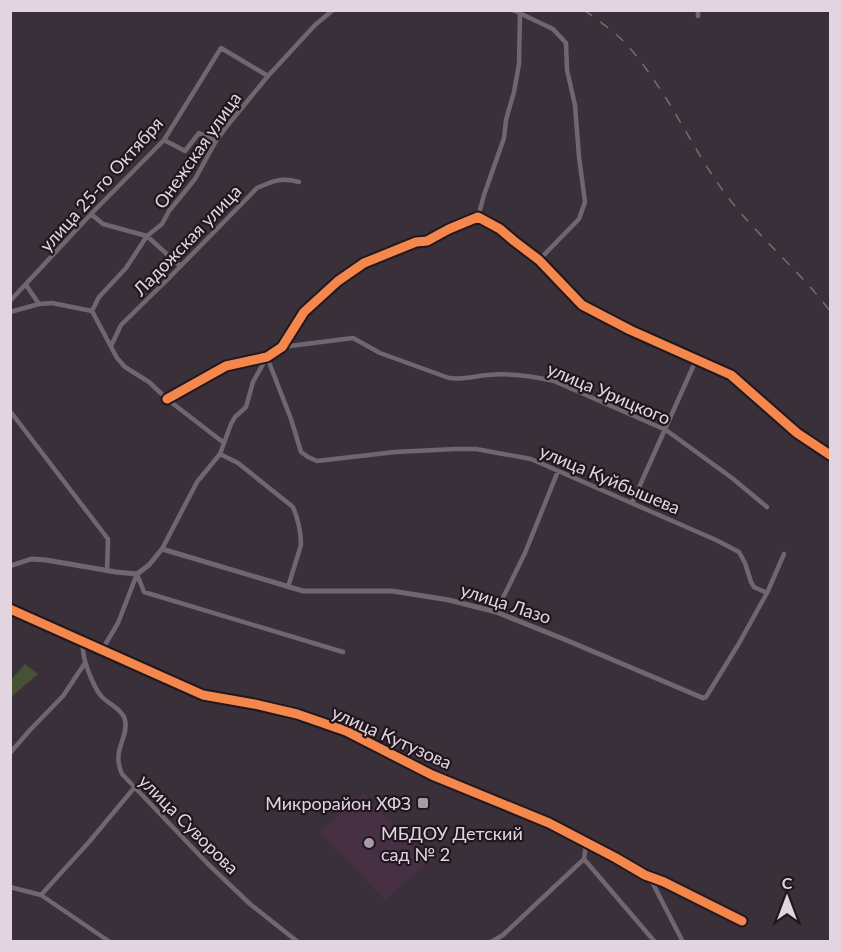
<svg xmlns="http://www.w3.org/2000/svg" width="841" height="952" viewBox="0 0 841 952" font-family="Lato,sans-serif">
<rect width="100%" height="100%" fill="#3a303a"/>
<!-- built -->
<path fill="#473044" d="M 363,793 L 426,863 L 385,900 L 344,855 L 342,856 L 320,832 Z"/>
<!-- green -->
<path fill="#465235" d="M 25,664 L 38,674 L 11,697 L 11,680 Z"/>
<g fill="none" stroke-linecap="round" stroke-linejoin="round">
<!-- minor -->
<path stroke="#716670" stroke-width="4.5" d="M 513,10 L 553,29 L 566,43 L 567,70 L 575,105 L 579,157 L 585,202 L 579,219 L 539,260
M 698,10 L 698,16
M 164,140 L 185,151 L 199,133 L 216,141
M 91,214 L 103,224 L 147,236 L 180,266
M 478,217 L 484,195 L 504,138 L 506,120 L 514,92 L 519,64 L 520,13
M 26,285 L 39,304
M 10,301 L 91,214 L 164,140 L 221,48 L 268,76
M 92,311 L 99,297 L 126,268 L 147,236 L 162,224 L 169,211 L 195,179 L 216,141 L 227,126 L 268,76 L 315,25 L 333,10
M 10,312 L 39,304 L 52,303 L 92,311 L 117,358 L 125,367 L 149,382 L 167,399 L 224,443
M 111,346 L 121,325 L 168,279 L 257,188 C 273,181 281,177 299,182
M 282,347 L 353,338 L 380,353 L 449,378 C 462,380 475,376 488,375 C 510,373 533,376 554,381 L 666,430 L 732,478 L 767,507
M 267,357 L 291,419 L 301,452 L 308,457 L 317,461 L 395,452 L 455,449 L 476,449 L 531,459 L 716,540 L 739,552 L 745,563 L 751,582 L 754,587 L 767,593
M 167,399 L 226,366 L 267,357 L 282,347 L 304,312 L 338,281 L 364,263 L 416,242 L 427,241 L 449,229 L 478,217 L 500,229 L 514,241 L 539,260 L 582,305 L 630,330 L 731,375 L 797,433 L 830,455
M 10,411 L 108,539 L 107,571
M 220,454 L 238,463 L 293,507 C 298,519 301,532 301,545 L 288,587
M 632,503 L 696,360
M 162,549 L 197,482 L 220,454 L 231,424 L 235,417 L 246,407 L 253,382 L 267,357
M 137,574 L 144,592 L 343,652
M 496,612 L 525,553 L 558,471
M 82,641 C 83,648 83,657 86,664 C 88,672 96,691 102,697 C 109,704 123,710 125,720 C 129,738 111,750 122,774 L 208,864 L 250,904 L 298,942
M 102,650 L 118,623 L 137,574
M 703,698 L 706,697 L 738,645 L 767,593 L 784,554
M 10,753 L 30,730 L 63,696 L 85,663
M 586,844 L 584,859 L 655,942
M 650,878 L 683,942
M 10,887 L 41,895 L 110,942
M 41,895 L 89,842 L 134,788
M 491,942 L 503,935 L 584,859"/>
<!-- tertiary -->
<path stroke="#716670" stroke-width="5" d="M 10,566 L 31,559 L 46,560 L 116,572 L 137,574 L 149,565 L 162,549 L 303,591 L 392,591 L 449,600 L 496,612 L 566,640 L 703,698
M 10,609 L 203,695 L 254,704 L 297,714 L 346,731 L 432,775 L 549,823 L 616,858 L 645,875 L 664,882 L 742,921"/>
<!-- rail -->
<path stroke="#756b74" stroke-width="1.5" stroke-dasharray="10 10" stroke-linecap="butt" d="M 584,10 C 599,21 614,31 626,44 C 643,62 656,83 669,103 C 688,134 705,167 727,196 C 758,237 799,270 830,311"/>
<!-- cycleway casing -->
<g stroke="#20171f" stroke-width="13">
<path id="cycleway" d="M 167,399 L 226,366 L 267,357 L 282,347 L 304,312 L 338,281 L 364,263 L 416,242 L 427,241 L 449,229 L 478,217 L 500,229 L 514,241 L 539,260 L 582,305 L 630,330 L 731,375 L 797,433 L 830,455
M 10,609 L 203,695 L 254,704 L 297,714 L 346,731 L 432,775 L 549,823 L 616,858 L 645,875 L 664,882 L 742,921"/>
</g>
<!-- cycleway -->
<use href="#cycleway" stroke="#f5874c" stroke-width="9"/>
</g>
<!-- markers -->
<g fill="#a79ba6" stroke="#20171f" stroke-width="2">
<rect x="417" y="797" width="12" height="12" rx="3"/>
<circle cx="369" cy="843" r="6"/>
</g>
<g text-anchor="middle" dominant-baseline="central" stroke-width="4.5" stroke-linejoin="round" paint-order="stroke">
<!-- street labels -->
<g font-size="18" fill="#e2d5e0" stroke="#20171f">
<text transform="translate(197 150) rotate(-55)">Онежская улица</text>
<text transform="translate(101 184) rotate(-48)">улица 25-го Октября</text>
<text transform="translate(187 240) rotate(-46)">Ладожская улица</text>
<text transform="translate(609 393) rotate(23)">улица Урицкого</text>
<text transform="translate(610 479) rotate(23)">улица Куйбышева</text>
<text transform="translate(506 603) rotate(18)">улица Лазо</text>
<text transform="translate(392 737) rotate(24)">улица Кутузова</text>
<text transform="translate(189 824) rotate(45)">улица Суворова</text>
</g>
<!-- poi labels -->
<g font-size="18" fill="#e2d5e0" stroke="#20171f" text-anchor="end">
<text x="411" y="803">Микрорайон ХФЗ</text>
<text x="381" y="833" text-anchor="start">МБДОУ Детский<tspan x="381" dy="21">сад № 2</tspan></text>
</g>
</g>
<!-- border -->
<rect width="841" height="952" fill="none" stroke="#e2d5e0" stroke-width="24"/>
<!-- north arrow -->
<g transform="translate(787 898)" stroke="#20171f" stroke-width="4.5" paint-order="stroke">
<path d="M0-4.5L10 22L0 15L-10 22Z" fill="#e2d5e0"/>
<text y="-9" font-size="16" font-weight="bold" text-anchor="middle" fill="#e2d5e0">С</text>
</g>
</svg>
